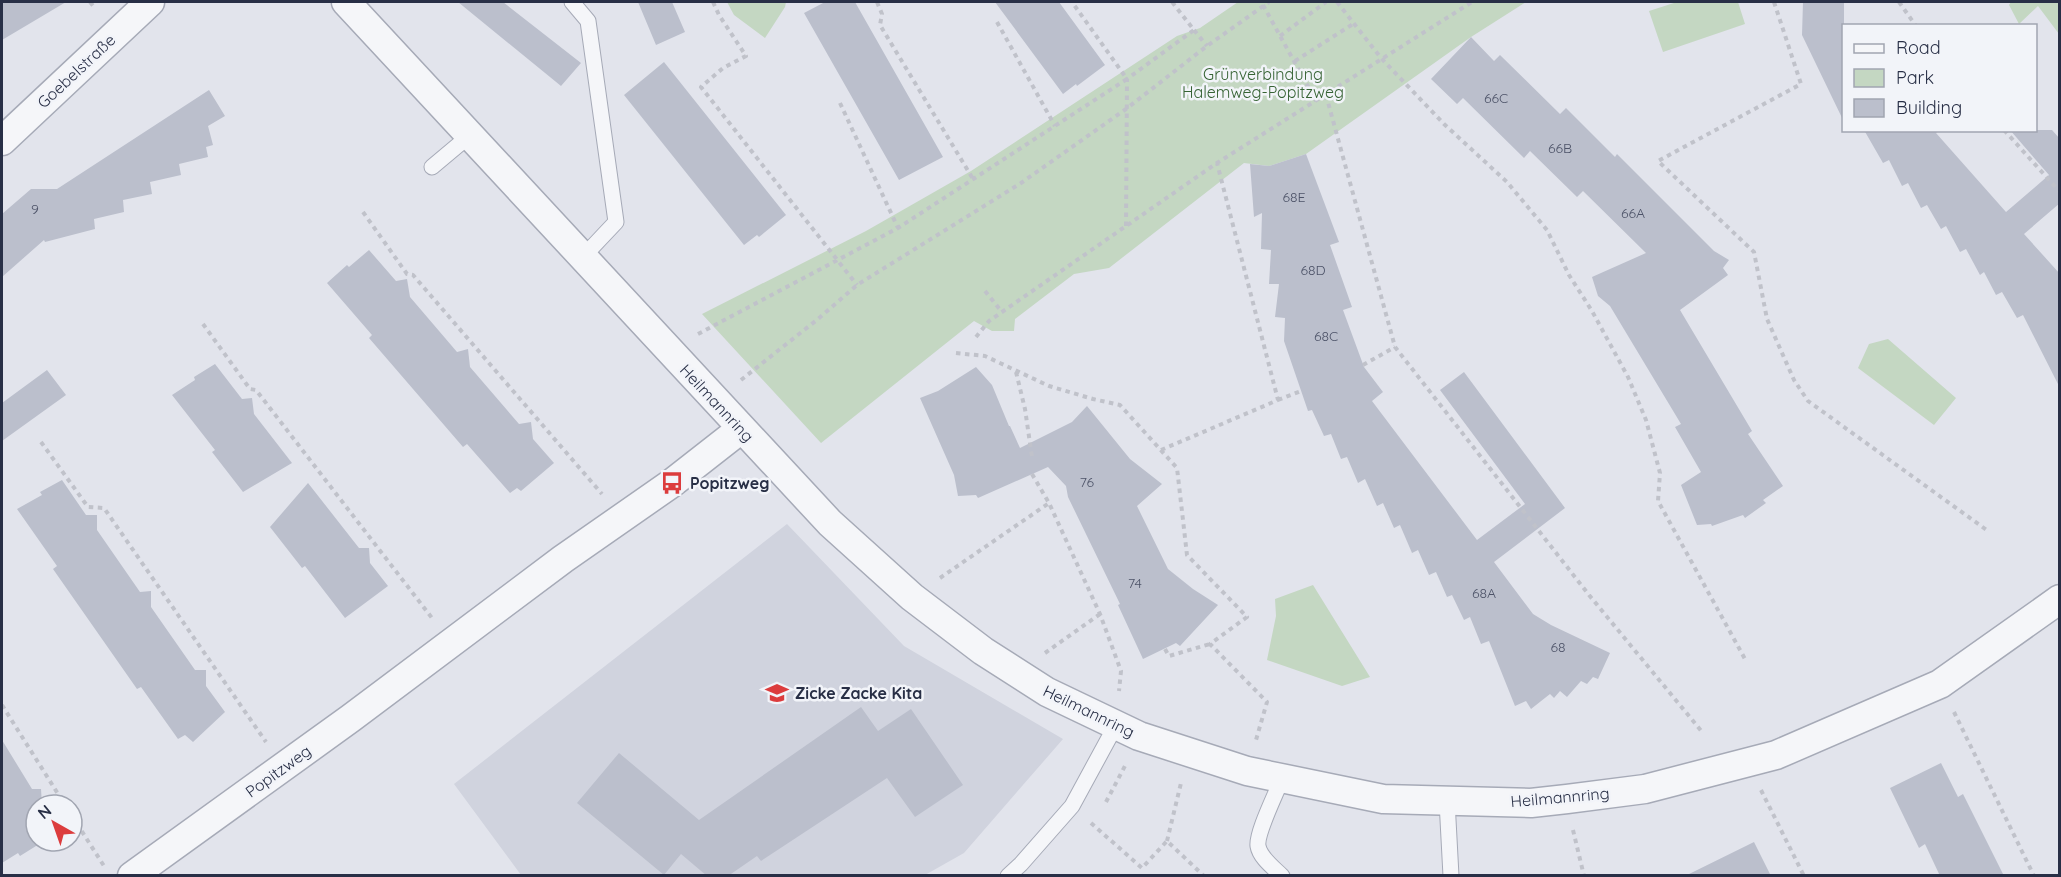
<svg xmlns="http://www.w3.org/2000/svg" width="2061" height="877" viewBox="0 0 2061 877" font-family="Quicksand,sans-serif">
<rect width="100%" height="100%" fill="#e2e4ec"/>
<!-- built -->
<path fill="#d0d3de" d="M 787,524 L 904,646 L 1063,739 L 964,853 L 925,875 L 521,875 L 454,784 Z"/>
<!-- green -->
<path fill="#c4d7c2" d="M 727,2 L 786,2 L 785,7 L 765,38 L 734,15 Z
M 1238,2 L 1526,2 L 1471,37 L 1306,154 L 1269,166 L 1244,163 L 1109,268 L 1074,274 L 1015,319 L 1014,331 L 992,331 L 974,321 L 821,443 L 702,314 L 866,231 L 971,171 L 1177,36 L 1200,28 Z
M 1677,2 L 1738,2 L 1745,24 L 1663,52 L 1649,11 Z
M 2011,2 L 2059,2 L 2059,34 L 2038,6 L 2019,24 L 2009,5 Z
M 1888,339 L 1956,398 L 1934,425 L 1858,368 L 1869,344 Z
M 1313,585 L 1370,677 L 1342,686 L 1267,660 L 1276,616 L 1275,599 Z"/>
<!-- building -->
<path fill="#bbbfcc" d="M 2,2 L 66,2 L 2,40 Z
M 458,2 L 503,2 L 581,63 L 561,86 Z
M 638,2 L 672,2 L 685,32 L 656,45 Z
M 825,2 L 855,2 L 943,157 L 899,180 L 804,13 Z
M 995,2 L 1059,2 L 1105,65 L 1077,86 L 1076,84 L 1063,94 Z
M 1803,2 L 1844,2 L 1844,122 L 1802,35 Z
M 1471,37 L 1494,61 L 1500,55 L 1560,114 L 1566,108 L 1615,157 L 1617,154 L 1714,251 L 1729,260 L 1723,268 L 1728,275 L 1680,310 L 1752,431 L 1748,434 L 1783,486 L 1763,500 L 1766,503 L 1745,518 L 1743,515 L 1712,526 L 1711,524 L 1697,525 L 1681,485 L 1701,472 L 1675,427 L 1681,424 L 1610,306 L 1598,296 L 1592,277 L 1646,253 L 1583,191 L 1577,197 L 1530,151 L 1524,158 L 1463,98 L 1457,104 L 1431,79 Z
M 664,62 L 786,215 L 759,237 L 757,235 L 744,245 L 624,95 Z
M 209,90 L 225,116 L 208,126 L 213,145 L 206,147 L 208,157 L 179,164 L 181,175 L 150,182 L 152,194 L 123,200 L 124,212 L 94,219 L 95,229 L 45,242 L 44,240 L 2,277 L 2,214 L 31,189 L 57,189 Z
M 1864,130 L 1940,130 L 1936,133 L 2006,212 L 2049,175 L 2010,130 L 2052,130 L 2060,139 L 2060,203 L 2024,234 L 2060,274 L 2060,388 L 2023,315 L 2017,318 L 2002,292 L 1996,295 L 1984,272 L 1980,275 L 1966,249 L 1960,252 L 1946,226 L 1941,229 L 1927,205 L 1921,208 L 1908,183 L 1902,186 L 1889,160 L 1883,163 Z
M 1306,154 L 1339,242 L 1330,245 L 1352,307 L 1343,310 L 1364,367 L 1383,392 L 1372,401 L 1477,540 L 1525,504 L 1440,390 L 1464,372 L 1565,508 L 1494,562 L 1533,614 L 1551,625 L 1610,653 L 1598,679 L 1593,677 L 1587,684 L 1581,681 L 1567,697 L 1560,691 L 1554,698 L 1550,694 L 1531,709 L 1526,701 L 1515,706 L 1489,641 L 1481,644 L 1470,617 L 1464,620 L 1452,595 L 1447,597 L 1436,572 L 1429,575 L 1418,550 L 1412,553 L 1400,525 L 1394,528 L 1383,503 L 1377,506 L 1365,479 L 1358,483 L 1347,457 L 1341,459 L 1331,434 L 1324,436 L 1312,410 L 1308,411 L 1284,341 L 1285,318 L 1275,317 L 1279,284 L 1269,284 L 1271,250 L 1261,249 L 1262,213 L 1254,217 L 1250,164 L 1269,166 Z
M 369,250 L 396,281 L 407,279 L 410,297 L 457,352 L 468,349 L 470,367 L 519,424 L 531,422 L 533,439 L 554,463 L 521,491 L 517,488 L 510,493 L 467,444 L 463,447 L 369,338 L 372,335 L 327,283 L 347,265 L 349,267 Z
M 215,364 L 242,399 L 252,398 L 254,414 L 292,463 L 243,492 L 212,452 L 215,450 L 172,395 L 195,380 L 194,377 Z
M 976,367 L 992,385 L 1009,426 L 1010,426 L 1020,448 L 1072,422 L 1087,406 L 1130,459 L 1162,484 L 1137,506 L 1168,569 L 1193,589 L 1218,605 L 1180,646 L 1176,643 L 1143,659 L 1118,605 L 1120,604 L 1068,497 L 1066,486 L 1048,467 L 978,498 L 976,495 L 958,496 L 954,475 L 920,398 L 938,391 Z
M 47,370 L 66,395 L 2,441 L 2,403 Z
M 62,480 L 86,515 L 97,515 L 97,530 L 140,592 L 151,591 L 151,607 L 195,670 L 206,670 L 206,686 L 225,712 L 193,742 L 185,735 L 178,739 L 141,687 L 137,689 L 53,569 L 57,566 L 17,509 L 42,495 L 40,492 Z
M 308,483 L 359,548 L 369,548 L 370,563 L 388,586 L 345,618 L 305,566 L 302,568 L 270,527 Z
M 861,707 L 878,731 L 911,709 L 963,785 L 915,817 L 887,778 L 761,861 L 757,856 L 728,876 L 707,876 L 681,854 L 664,875 L 577,803 L 619,753 L 699,820 Z
M 2,740 L 32,789 L 41,789 L 42,805 L 36,805 L 36,841 L 44,841 L 20,856 L 18,853 L 2,863 Z
M 1941,763 L 1958,797 L 1963,794 L 2004,876 L 1940,876 L 1925,844 L 1919,848 L 1890,788 Z
M 1754,842 L 1771,876 L 1685,876 Z"/>
<g fill="none" stroke-linecap="round" stroke-linejoin="round">
<!-- service casing -->
<g stroke="#a6aab7" stroke-width="17">
<path id="service" d="M 572,2 L 588,21 L 616,222 L 582,258
M 432,167 L 469,136
M 1447,801 L 1451,876
M 1008,876 L 1021,864 L 1072,806 L 1116,725
M 1282,876 C 1274,868 1260,858 1258,846 C 1256,833 1277,792 1282,778"/>
</g>
<!-- minor casing -->
<g stroke="#a6aab7" stroke-width="31">
<path id="minor" d="M 346,2 L 830,523 L 912,597 L 983,651 L 1047,692 L 1139,736 L 1247,771 L 1383,799 L 1531,803 L 1567,799 L 1645,789 L 1776,755 L 1940,684 L 2060,599
M 2,141 L 150,2
M 132,876 L 351,718 L 563,559 L 672,483 L 741,429"/>
</g>
<!-- path -->
<path stroke="#c0c2ca" stroke-width="4" stroke-dasharray="4.5 4.5" stroke-linecap="butt" d="M 90,2 L 94,7
M 713,2 L 719,15 L 746,56 L 723,68 L 701,87 L 857,285
M 877,2 L 882,14 L 880,25 L 973,179
M 1337,2 L 1381,58 L 1444,124 L 1507,182 L 1547,230 L 1569,275 L 1592,311 L 1628,377 L 1646,420 L 1660,473 L 1658,501 L 1745,659
M 1774,2 L 1801,84 L 1658,161 L 1754,252 L 1767,319 L 1794,380 L 1808,401 L 1988,531
M 1899,2 L 1916,26
M 1263,5 L 1316,101
M 997,22 L 1055,126
M 1194,30 L 1207,46
M 1280,36 L 1326,2
M 1295,61 L 1353,24
M 1326,95 L 1395,347 L 1589,595 L 1703,733
M 840,103 L 898,228
M 2004,130 L 2060,192
M 363,212 L 407,274 L 413,275 L 602,494
M 1126,226 L 1127,79 L 1194,30 L 1172,2
M 985,291 L 1002,312
M 203,324 L 250,389 L 256,390 L 432,618
M 698,334 L 898,228 L 1127,79 L 1072,2
M 976,337 L 989,321 L 1002,312 L 1217,163 L 1472,2
M 956,353 L 985,356 L 1049,386 L 1093,399 L 1120,405 L 1177,468 L 1187,555 L 1247,617 L 1210,644 L 1267,702 L 1256,740
M 1363,365 L 1395,347
M 1016,372 L 1025,409 L 1032,457
M 741,380 L 818,319 L 857,285 L 1021,183 L 1126,109 L 1207,46 L 1269,2
M 1278,400 L 1301,391
M 41,442 L 88,507 L 104,508 L 266,742
M 1161,450 L 1278,400 L 1217,163
M 1032,474 L 1049,503 L 1100,614 L 1121,671 L 1119,691
M 940,578 L 1049,503
M 1165,649 L 1169,656 L 1210,644
M 1045,653 L 1100,614
M 2,705 L 65,805
M 1954,712 L 2034,876
M 1761,790 L 1804,876
M 1106,802 L 1126,764
M 72,816 L 104,866
M 1091,823 L 1142,868 L 1167,841 L 1204,876
M 1573,830 L 1584,876
M 1167,841 L 1181,783"/>
<!-- service -->
<use href="#service" stroke="#f5f6f9" stroke-width="15"/>
<!-- minor -->
<use href="#minor" stroke="#f5f6f9" stroke-width="28"/>
</g>
<!-- icons -->
<defs>
<g id="bus-bare" transform="scale(1.8)"><path d="M-5-6H5V4H4V6H2V4H-2V6H-4V4H-5ZM-3.5-4V0h7V-4ZM-3.5 1.2v1.5H-2V1.2ZM2 1.2v1.5H3.5V1.2Z" fill="#dc3c3d" stroke="#f2f4f9" stroke-width="2.5" paint-order="stroke"/></g>
<g id="school-bare" transform="scale(1.8)"><path d="M0-5L7-2L0 1L-7-2ZM-4 1L0 2.5L4 1V4Q0 6-4 4Z" fill="#dc3c3d" stroke="#f2f4f9" stroke-width="2.5" paint-order="stroke"/></g>
</defs>
<g fill-rule="evenodd">
<use href="#bus-bare" x="672" y="483"/>
<use href="#school-bare" x="777" y="693"/>
</g>
<g text-anchor="middle" dominant-baseline="central" stroke-width="5" stroke-linejoin="round" paint-order="stroke">
<!-- number labels -->
<g font-size="14" fill="#4d5368">
<text x="1496" y="98">66C</text>
<text x="1560" y="148">66B</text>
<text x="1294" y="197">68E</text>
<text x="35" y="209">9</text>
<text x="1633" y="213">66A</text>
<text x="1313" y="270">68D</text>
<text x="1326" y="336">68C</text>
<text x="1087" y="482">76</text>
<text x="1135" y="583">74</text>
<text x="1484" y="593">68A</text>
<text x="1558" y="647">68</text>
</g>
<!-- street labels -->
<g font-size="16" fill="#282f46" stroke="#f2f4f9">
<text transform="translate(76 71) rotate(-43)">Goebelstraße</text>
<text transform="translate(717 403) rotate(47)">Heilmannring</text>
<text transform="translate(1089 711) rotate(26)">Heilmannring</text>
<text transform="translate(278 771) rotate(-36)">Popitzweg</text>
<text transform="translate(1560 797) rotate(-5)">Heilmannring</text>
</g>
<!-- park labels -->
<g font-size="16" fill="#366334" stroke="#f2f4f9">
<text x="1263" y="74">Grünverbindung<tspan x="1263" dy="18">Halemweg-Popitzweg</tspan></text>
</g>
<!-- poi labels -->
<g font-size="16" font-weight="bold" fill="#282f46" stroke="#f2f4f9" text-anchor="start">
<text x="690" y="483">Popitzweg</text>
<text x="795" y="693">Zicke Zacke Kita</text>
</g>
</g>
<!-- border -->
<rect width="2061" height="877" fill="none" stroke="#282f46" stroke-width="6"/>
<!-- legend -->
<rect x="1842" y="24" width="195" height="108" fill="#f2f4f9" stroke="#a1a5b1" stroke-width="1.5"/>
<rect x="1854" y="44" width="30" height="9" fill="#f5f6f9" stroke="#a1a5b1" stroke-width="1.5"/>
<text x="1896" y="54" font-size="18" fill="#282f46">Road</text>
<rect x="1854" y="69" width="30" height="18" fill="#c4d7c2" stroke="#a1a5b1" stroke-width="1.5"/>
<text x="1896" y="84" font-size="18" fill="#282f46">Park</text>
<rect x="1854" y="99" width="30" height="18" fill="#bbbfcc" stroke="#a1a5b1" stroke-width="1.5"/>
<text x="1896" y="114" font-size="18" fill="#282f46">Building</text>
<!-- north arrow -->
<g transform="translate(54 823) rotate(320)"><circle r="28" fill="#f2f4f9" stroke="#a1a5b1" stroke-width="1.5"/>
<path d="M0-4.5L10 22L0 15L-10 22Z" fill="#dc3c3d"/>
<text y="-9" font-size="16" font-weight="bold" text-anchor="middle" fill="#282f46">N</text>
</g>
</svg>
